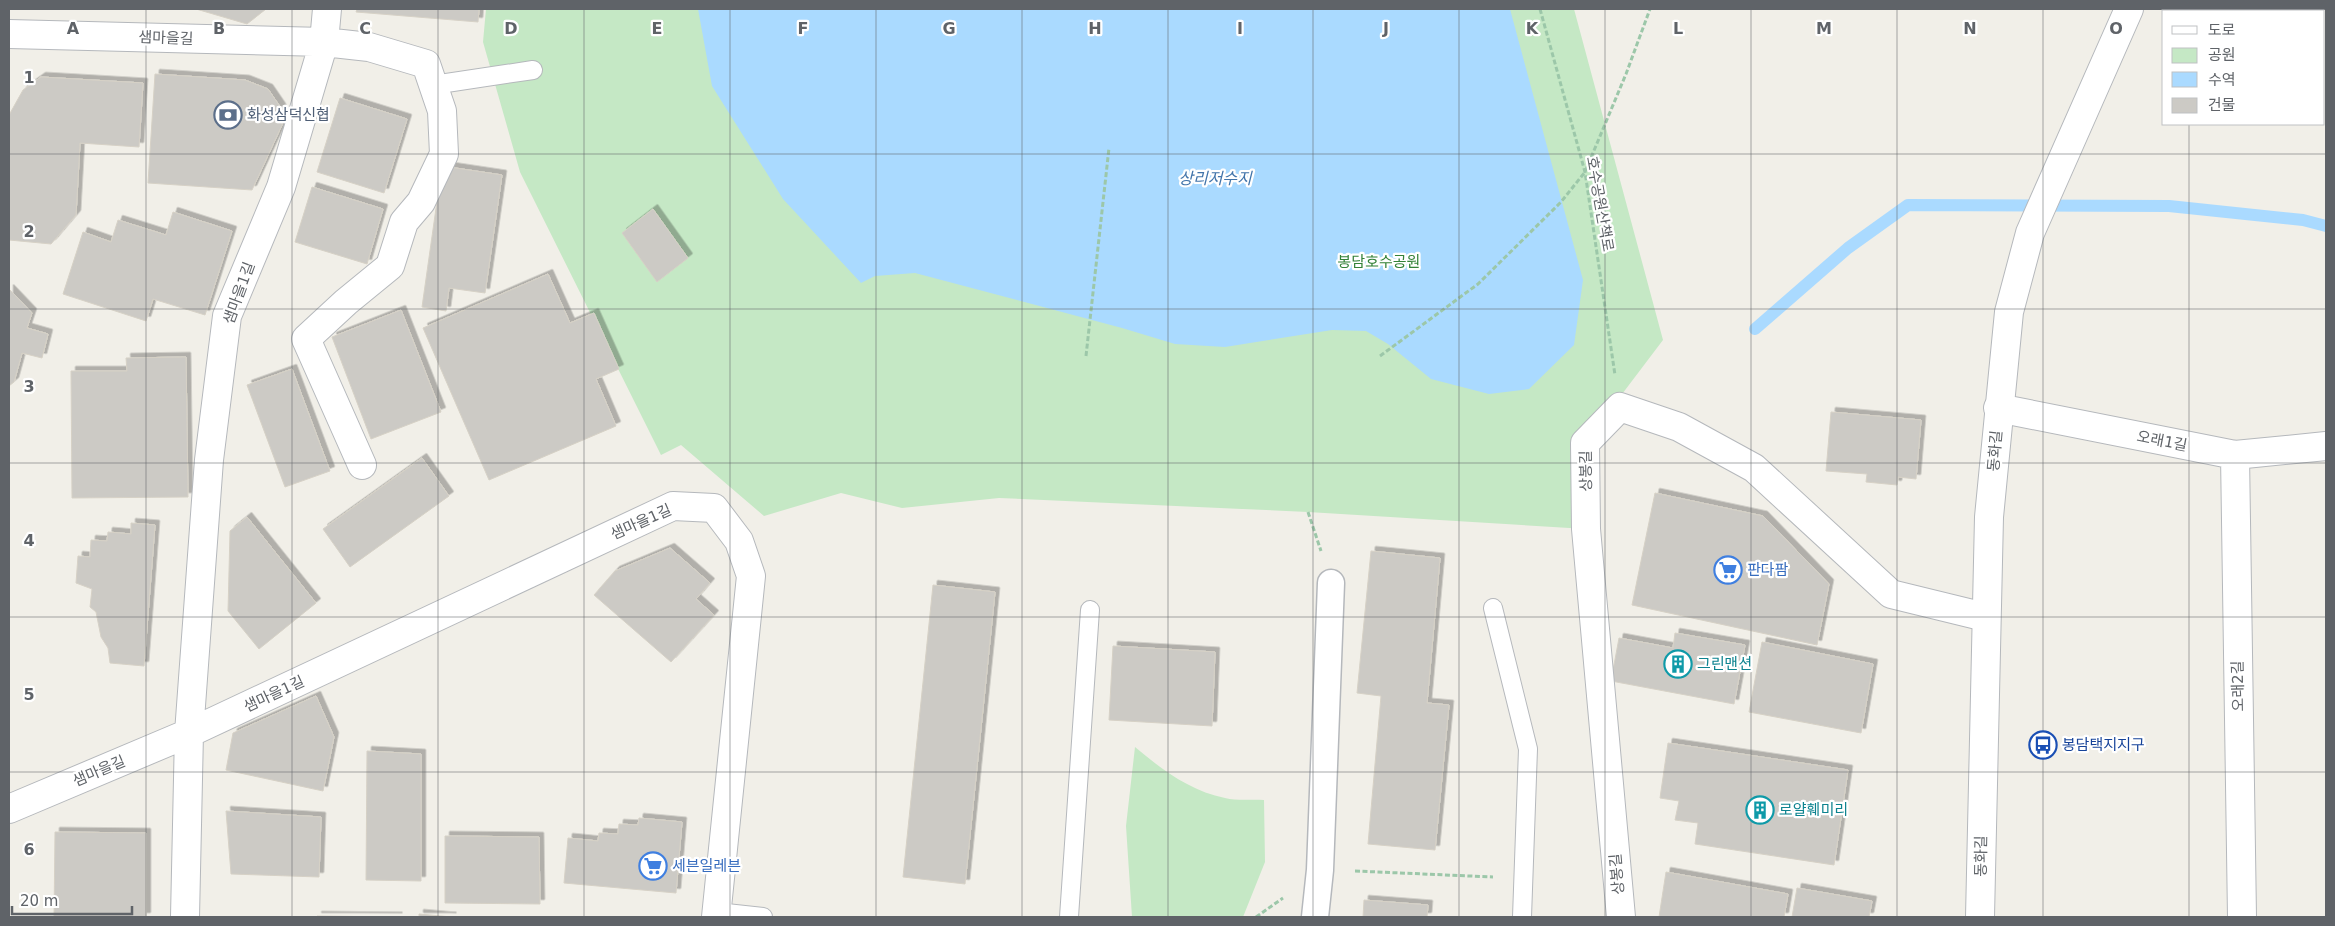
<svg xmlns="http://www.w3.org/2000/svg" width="2335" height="926" viewBox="0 0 2335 926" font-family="'DejaVu Sans','Noto Sans KR',sans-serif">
<defs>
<filter id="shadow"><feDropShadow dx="4.5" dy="-4.5" stdDeviation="0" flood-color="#0004"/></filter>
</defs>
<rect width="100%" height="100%" fill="#f1efe8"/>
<!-- green -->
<path fill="#c5e8c5" d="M 486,9 L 1574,9 L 1663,340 L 1585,443 L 1586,529 L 1308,512 L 999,498 L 902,508 L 841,493 L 764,516 L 681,445 L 661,455 L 520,172 L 483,42 Z
M 1135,747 C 1161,769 1190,791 1225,798 C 1237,801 1251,799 1264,800 L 1265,862 L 1243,917 L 1132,917 L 1126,826 Z"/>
<!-- water -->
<path fill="#aadaff" d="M 698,9 L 1510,9 L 1583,280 L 1574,345 L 1529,389 L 1489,394 L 1431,379 L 1388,344 L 1366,331 L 1332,330 L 1225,347 L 1175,344 L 1122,328 L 915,273 L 875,276 L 861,283 L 783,199 L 712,86 Z"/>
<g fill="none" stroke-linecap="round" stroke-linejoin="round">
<!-- stream -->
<path stroke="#aadaff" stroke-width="12" d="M 1755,329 L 1848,248 L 1908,205 L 2169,206 L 2303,220 L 2326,226"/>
</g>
<!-- building -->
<path fill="#cccac5" stroke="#d6d1c6" filter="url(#shadow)" d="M 196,9 L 266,9 L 247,24 Z
M 357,9 L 479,9 L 478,22 L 356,12 Z
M 155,74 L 245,80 L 268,89 L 281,108 L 282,125 L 252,190 L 148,183 Z
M 41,77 L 143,83 L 139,147 L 80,143 L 76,215 L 51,244 L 9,240 L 9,115 L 23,90 Z
M 340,98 L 407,119 L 384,193 L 317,172 Z
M 442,166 L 502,175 L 485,293 L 449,288 L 446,311 L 422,307 Z
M 312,187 L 383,209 L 367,264 L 295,242 Z
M 653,209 L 688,258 L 657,282 L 622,233 Z
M 173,212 L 232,231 L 205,315 L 153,299 L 146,321 L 63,294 L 83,232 L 111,242 L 118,220 L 166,235 Z
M 548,274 L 570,323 L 594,313 L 619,369 L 596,379 L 616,426 L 489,480 L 423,328 Z
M 9,289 L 32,313 L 27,328 L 48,334 L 42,358 L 22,353 L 14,382 L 9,386 Z
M 401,310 L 441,412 L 371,439 L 332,337 Z
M 186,357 L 188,497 L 72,498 L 71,371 L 127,371 L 126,358 Z
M 292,369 L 330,471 L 285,487 L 247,385 Z
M 1831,412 L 1921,420 L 1916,479 L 1898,477 L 1897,485 L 1866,482 L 1867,474 L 1826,471 Z
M 422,458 L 449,496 L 350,567 L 323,529 Z
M 1655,493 L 1763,516 L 1829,584 L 1817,645 L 1632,605 Z
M 247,517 L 316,603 L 259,649 L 228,611 L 230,531 Z
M 131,523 L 155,525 L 144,666 L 110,663 L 108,648 L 101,637 L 96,612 L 90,607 L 92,589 L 76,583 L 78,556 L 90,557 L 91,540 L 107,541 L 108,532 L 131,534 Z
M 670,548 L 710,583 L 696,599 L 714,615 L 671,662 L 594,595 L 615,571 Z
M 1371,551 L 1440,558 L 1427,703 L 1449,705 L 1435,850 L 1368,844 L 1381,696 L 1357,693 Z
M 933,585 L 995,592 L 965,884 L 903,877 Z
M 1675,633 L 1745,645 L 1734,704 L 1611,681 L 1619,638 L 1673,648 Z
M 1762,642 L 1873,664 L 1861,733 L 1749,712 Z
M 1113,646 L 1215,652 L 1212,726 L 1109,720 Z
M 316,696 L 334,737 L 323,791 L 226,770 L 233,733 Z
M 1668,743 L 1848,770 L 1834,865 L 1695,844 L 1698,823 L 1675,820 L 1679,801 L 1660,798 Z
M 367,751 L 421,754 L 421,881 L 366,880 Z
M 226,811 L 321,817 L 319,877 L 231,874 Z
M 639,818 L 682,822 L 676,893 L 564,883 L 568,838 L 598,841 L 599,833 L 618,834 L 619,824 L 638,825 Z
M 55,832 L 146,833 L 146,917 L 54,917 Z
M 445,836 L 539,837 L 540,904 L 445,903 Z
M 1666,872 L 1788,894 L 1784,917 L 1659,917 Z
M 1797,888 L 1872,901 L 1869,917 L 1792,917 Z
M 1364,900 L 1428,905 L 1427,917 L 1363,917 Z
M 419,914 L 452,917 L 419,917 Z
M 317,916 L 398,917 L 317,917 Z"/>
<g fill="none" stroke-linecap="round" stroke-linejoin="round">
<!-- service casing -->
<g stroke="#b5b8bc" stroke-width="20">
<path id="service" d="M 433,85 L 533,70
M 1493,608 L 1528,749 L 1522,917
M 717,912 L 763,917
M 1069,917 L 1090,610"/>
</g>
<!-- pedestrian casing -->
<g stroke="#b5b8bc" stroke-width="29">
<path id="pedestrian" d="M 1315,917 L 1320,870 L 1331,583"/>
</g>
<!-- minor casing -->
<g stroke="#b5b8bc" stroke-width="30">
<path id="minor" d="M 9,34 L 324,42 L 369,47 L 426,64 L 442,111 L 444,154 L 421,202 L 404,222 L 390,266 L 346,302 L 306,339 L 362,465
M 1998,408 L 2235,455 L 2326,446
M 2235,455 L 2242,917
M 9,809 L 189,733 L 673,506 L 714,508 L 739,541 L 751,576 L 716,917
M 185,917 L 189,733 L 209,460 L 227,316 L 281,187 L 324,42 L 327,9
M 1621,917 L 1586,529 L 1585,443 L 1620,407 L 1679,427 L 1754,468 L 1891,594 L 1985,617"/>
</g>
<!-- tertiary casing -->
<g stroke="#b5b8bc" stroke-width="30">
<path id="tertiary" d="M 1980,917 L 1989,517 L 2009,312 L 2030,233 L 2129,9"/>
</g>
<!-- path -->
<path stroke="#9cc7a9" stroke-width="3" stroke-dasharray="5 2.5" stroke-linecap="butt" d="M 1540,9 L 1585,172 L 1615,375
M 1086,356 L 1109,148
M 1380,356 L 1478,284 L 1561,202 L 1585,172 L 1626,74 L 1650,9
M 1308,512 L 1321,551
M 1355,871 L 1493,877
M 1256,917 L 1283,898"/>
<!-- service -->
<use href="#service" stroke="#fff" stroke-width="18"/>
<!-- pedestrian -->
<use href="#pedestrian" stroke="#fff" stroke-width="26"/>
<!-- minor -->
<use href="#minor" stroke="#fff" stroke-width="28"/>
<!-- tertiary -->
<use href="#tertiary" stroke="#fff" stroke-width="28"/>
</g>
<!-- grid -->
<path fill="none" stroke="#5f6368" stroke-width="1" stroke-opacity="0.55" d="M 146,9 L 146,917M 292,9 L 292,917M 438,9 L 438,917M 584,9 L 584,917M 730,9 L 730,917M 876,9 L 876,917M 1022,9 L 1022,917M 1168,9 L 1168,917M 1313,9 L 1313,917M 1459,9 L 1459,917M 1605,9 L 1605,917M 1751,9 L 1751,917M 1897,9 L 1897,917M 2043,9 L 2043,917M 2189,9 L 2189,11M 2189,124 L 2189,917M 9,154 L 2326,154M 9,309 L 2326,309M 9,463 L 2326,463M 9,617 L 2326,617M 9,772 L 2326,772"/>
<!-- icons -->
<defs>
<g id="bank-ring" transform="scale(1.4375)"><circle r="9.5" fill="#fff" stroke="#5c6f8a" stroke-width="1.5"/><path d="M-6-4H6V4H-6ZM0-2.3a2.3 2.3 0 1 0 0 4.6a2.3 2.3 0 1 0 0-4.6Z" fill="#5c6f8a"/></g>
<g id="supermarket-ring" transform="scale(1.4375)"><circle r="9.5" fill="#fff" stroke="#3f7fe0" stroke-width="1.5"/><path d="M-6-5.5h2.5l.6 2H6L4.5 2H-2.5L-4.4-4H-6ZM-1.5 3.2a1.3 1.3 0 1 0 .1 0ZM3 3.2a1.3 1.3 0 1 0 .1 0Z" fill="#3f7fe0"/></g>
<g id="building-ring" transform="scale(1.4375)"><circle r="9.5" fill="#fff" stroke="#0f9aa8" stroke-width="1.5"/><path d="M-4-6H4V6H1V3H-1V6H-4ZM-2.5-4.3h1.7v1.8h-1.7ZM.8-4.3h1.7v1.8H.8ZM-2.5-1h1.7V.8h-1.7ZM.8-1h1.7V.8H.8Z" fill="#0f9aa8"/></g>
<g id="bus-ring" transform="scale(1.4375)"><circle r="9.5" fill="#fff" stroke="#1a4fb4" stroke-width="1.5"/><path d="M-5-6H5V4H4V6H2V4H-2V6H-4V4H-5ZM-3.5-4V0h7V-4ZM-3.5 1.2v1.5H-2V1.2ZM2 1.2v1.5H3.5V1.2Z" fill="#1a4fb4"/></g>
</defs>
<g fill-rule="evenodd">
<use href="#bank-ring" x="228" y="115"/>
<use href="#supermarket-ring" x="1728" y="570"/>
<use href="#building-ring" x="1678" y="664"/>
<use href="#bus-ring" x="2043" y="745"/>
<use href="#building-ring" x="1760" y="810"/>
<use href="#supermarket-ring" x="653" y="866"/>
</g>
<g text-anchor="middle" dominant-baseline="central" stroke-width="4.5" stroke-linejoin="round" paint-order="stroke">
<!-- street labels -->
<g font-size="15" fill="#5f6368" stroke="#fff">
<text transform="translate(166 38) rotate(2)">샘마을길</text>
<text transform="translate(1600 204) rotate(80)">호수공원산책로</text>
<text transform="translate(239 293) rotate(-70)">샘마을1길</text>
<text transform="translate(2162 441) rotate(11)">오래1길</text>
<text transform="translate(1995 451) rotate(-85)">동화길</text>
<text transform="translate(1586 471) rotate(-91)">상봉길</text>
<text transform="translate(641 522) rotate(-24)">샘마을1길</text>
<text transform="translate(2238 686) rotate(-91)">오래2길</text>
<text transform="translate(274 694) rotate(-25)">샘마을1길</text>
<text transform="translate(99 771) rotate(-23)">샘마을길</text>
<text transform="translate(1981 856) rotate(-89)">동화길</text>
<text transform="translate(1617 874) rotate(-95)">상봉길</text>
</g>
<!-- service labels -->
<g font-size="15" fill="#4e5e75" stroke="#fff" text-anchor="start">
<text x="247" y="115">화성삼덕신협</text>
</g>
<!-- park labels -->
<g font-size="15" fill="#348238" stroke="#fff">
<text x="1379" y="262">봉담호수공원</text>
</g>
<!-- shop labels -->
<g font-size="15" fill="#366cbe" stroke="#fff" text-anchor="start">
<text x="1747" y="570">판다팜</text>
<text x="672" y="866">세븐일레븐</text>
</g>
<!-- culture labels -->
<g font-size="15" fill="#0d838f" stroke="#fff" text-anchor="start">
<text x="1697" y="664">그린맨션</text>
<text x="1779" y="810">로얄훼미리</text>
</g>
<!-- transit labels -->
<g font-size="15" fill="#164399" stroke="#fff" text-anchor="start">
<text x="2062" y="745">봉담택지지구</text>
</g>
<!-- water labels -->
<g font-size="16" font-style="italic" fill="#4174aa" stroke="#fff">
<text x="1215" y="178">상리저수지</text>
</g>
</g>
<g font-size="16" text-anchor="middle" font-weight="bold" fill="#5f6368" stroke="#fff" stroke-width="4.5" stroke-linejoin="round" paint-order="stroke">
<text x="73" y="34">A</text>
<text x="219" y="34">B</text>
<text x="365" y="34">C</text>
<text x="511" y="34">D</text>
<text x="657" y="34">E</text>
<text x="803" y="34">F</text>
<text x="949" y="34">G</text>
<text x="1095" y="34">H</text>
<text x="1240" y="34">I</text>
<text x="1386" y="34">J</text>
<text x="1532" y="34">K</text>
<text x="1678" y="34">L</text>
<text x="1824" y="34">M</text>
<text x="1970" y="34">N</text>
<text x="2116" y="34">O</text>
<text x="29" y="83">1</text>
<text x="29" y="237">2</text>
<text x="29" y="392">3</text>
<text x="29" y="546">4</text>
<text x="29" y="700">5</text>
<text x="29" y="855">6</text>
</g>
<!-- border -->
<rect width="2335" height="926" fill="none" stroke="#5f6368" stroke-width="20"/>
<!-- legend -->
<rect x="2162" y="10" width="162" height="115" fill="#ffffff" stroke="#bfc1c3"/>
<rect x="2172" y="26" width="25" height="8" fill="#ffffff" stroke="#bfc1c3"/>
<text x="2208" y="35" font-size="15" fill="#5f6368">도로</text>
<rect x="2172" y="48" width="25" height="15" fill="#c5e8c5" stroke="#bfc1c3"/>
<text x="2208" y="60" font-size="15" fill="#5f6368">공원</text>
<rect x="2172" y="72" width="25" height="15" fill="#aadaff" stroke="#bfc1c3"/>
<text x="2208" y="85" font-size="15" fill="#5f6368">수역</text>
<rect x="2172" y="98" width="25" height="15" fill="#cccac5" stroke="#bfc1c3"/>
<text x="2208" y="110" font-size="15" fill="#5f6368">건물</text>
<!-- scale -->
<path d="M12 906v8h120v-8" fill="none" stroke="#5f6368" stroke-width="2.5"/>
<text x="20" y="906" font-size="15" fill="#5f6368" stroke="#ffffff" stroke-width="4" paint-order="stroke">20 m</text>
</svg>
